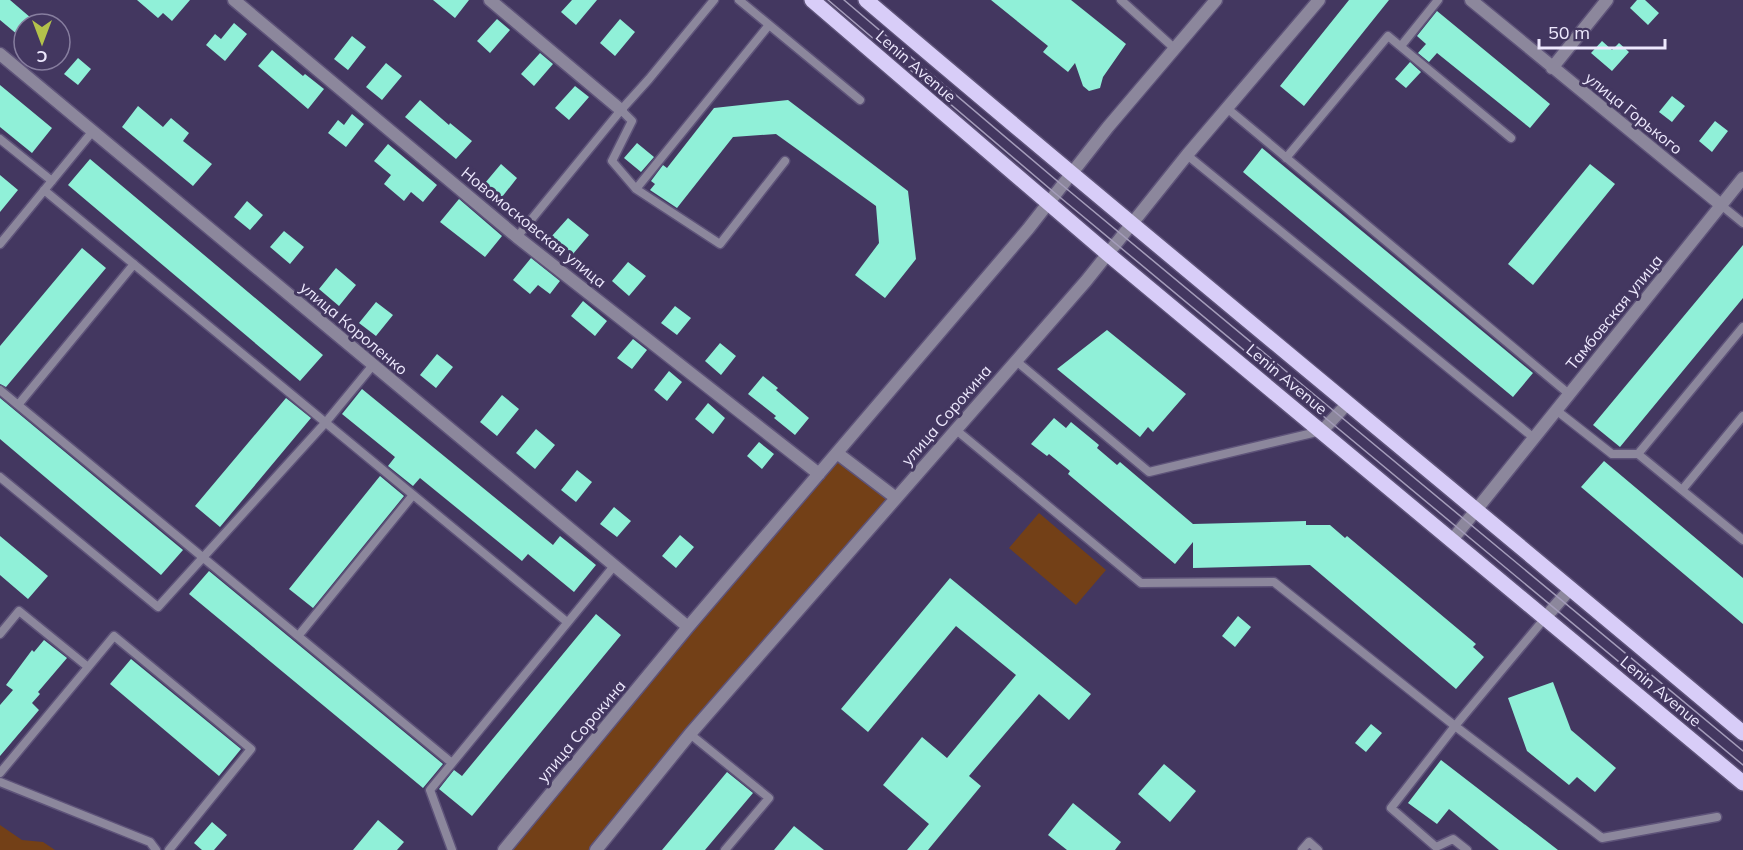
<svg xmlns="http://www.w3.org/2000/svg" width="1743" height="850" viewBox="0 0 1743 850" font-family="Mulish,sans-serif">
<rect width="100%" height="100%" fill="#433760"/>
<!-- green -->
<path fill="#734017" d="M 837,453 L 896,498 L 596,850 L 504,850 Z
M 1039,513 L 1106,570 L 1076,605 L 1009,548 Z
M 0,825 L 22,840 L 43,842 L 55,850 L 0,850 Z"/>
<!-- building -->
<path fill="#90f0d8" d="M 0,0 L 10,0 L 38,24 L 24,24 L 24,40 L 0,20 Z
M 137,0 L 190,0 L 172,21 L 163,13 L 158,18 Z
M 433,0 L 469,0 L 455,18 Z
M 572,0 L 597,0 L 576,25 L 561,12 Z
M 991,0 L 1071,0 L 1126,44 L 1103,77 L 1100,88 L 1089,91 L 1083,86 L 1075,63 L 1068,72 L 1043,52 L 1048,46 Z
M 1349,0 L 1389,0 L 1304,106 L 1280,86 Z
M 1637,0 L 1645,0 L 1659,13 L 1648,25 L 1630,8 Z
M 1437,11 L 1550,104 L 1530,128 L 1437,53 L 1429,62 L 1418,53 L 1426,44 L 1417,36 Z
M 497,19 L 510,30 L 490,53 L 477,41 Z
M 620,19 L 635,32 L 615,56 L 600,43 Z
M 234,23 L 247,34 L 225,61 L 206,45 L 215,34 L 221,39 Z
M 352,36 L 366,47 L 348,70 L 334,59 Z
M 1602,41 L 1612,50 L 1619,43 L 1629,52 L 1612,71 L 1591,53 Z
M 272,50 L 303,76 L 305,74 L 324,89 L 308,109 L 258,66 Z
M 540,53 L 553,64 L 534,86 L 521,74 Z
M 78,58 L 91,69 L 78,85 L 64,74 Z
M 1410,62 L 1421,72 L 1406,88 L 1395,79 Z
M 386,63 L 402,76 L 382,100 L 366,87 Z
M 0,85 L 52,128 L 32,153 L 0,127 Z
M 575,86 L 589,97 L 569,120 L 555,108 Z
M 1672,96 L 1685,106 L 1672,122 L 1659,112 Z
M 420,100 L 449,125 L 450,123 L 472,141 L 456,159 L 405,117 Z
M 788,100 L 908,191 L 916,259 L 885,298 L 855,275 L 879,243 L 876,206 L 776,134 L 733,137 L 677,208 L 650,190 L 655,184 L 651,181 L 663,165 L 667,168 L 714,108 Z
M 138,106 L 163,127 L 171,118 L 189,133 L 183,141 L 212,164 L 193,186 L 122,127 Z
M 352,114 L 364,124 L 346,147 L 328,133 L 338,120 L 344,125 Z
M 1715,121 L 1728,131 L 1712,152 L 1699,141 Z
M 637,143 L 654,157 L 641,172 L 624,158 Z
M 388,144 L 437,185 L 423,202 L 411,192 L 404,201 L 384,184 L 391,175 L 374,161 Z
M 1262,148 L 1533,373 L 1513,397 L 1243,172 Z
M 90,159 L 323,355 L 300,381 L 68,185 Z
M 501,164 L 517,178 L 502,197 L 485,183 Z
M 1590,164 L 1615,184 L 1533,285 L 1508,264 Z
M 0,175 L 18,190 L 0,212 Z
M 459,199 L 502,236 L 485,257 L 440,222 Z
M 247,201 L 263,215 L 250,230 L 234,217 Z
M 568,218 L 589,235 L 573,254 L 551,237 Z
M 284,231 L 304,247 L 290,264 L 270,247 Z
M 1743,245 L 1743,298 L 1620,447 L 1593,425 Z
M 82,248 L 106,268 L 6,387 L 0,384 L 0,346 Z
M 531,258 L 560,281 L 550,294 L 538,285 L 530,294 L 513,280 Z
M 628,262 L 646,276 L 629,296 L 612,281 Z
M 336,268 L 356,285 L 339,306 L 319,289 Z
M 583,301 L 607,321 L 595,336 L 571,316 Z
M 376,302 L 393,315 L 376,336 L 359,323 Z
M 675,306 L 691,318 L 677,335 L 661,323 Z
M 1107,330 L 1186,394 L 1153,432 L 1148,427 L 1140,437 L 1057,369 Z
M 633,339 L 647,350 L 632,369 L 617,358 Z
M 720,343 L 736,356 L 721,375 L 705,361 Z
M 437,354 L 453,367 L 436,388 L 420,375 Z
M 669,371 L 682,382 L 667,401 L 654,390 Z
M 763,376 L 778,388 L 776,390 L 809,418 L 795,435 L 774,418 L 776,416 L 748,394 Z
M 362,389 L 553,545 L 560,536 L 596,565 L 574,592 L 528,554 L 522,561 L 420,478 L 413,486 L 388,466 L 395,457 L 342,414 Z
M 502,395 L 519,409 L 497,436 L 480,422 Z
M 0,398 L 183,550 L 161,575 L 0,439 Z
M 286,398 L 311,418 L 220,527 L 195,506 Z
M 708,403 L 725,418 L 713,434 L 695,419 Z
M 1054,418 L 1066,428 L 1071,422 L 1099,445 L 1097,448 L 1117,465 L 1120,462 L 1193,524 L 1306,521 L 1306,525 L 1330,525 L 1345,538 L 1347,536 L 1476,644 L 1473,647 L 1484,657 L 1456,689 L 1310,565 L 1193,568 L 1193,542 L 1175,564 L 1068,474 L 1070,471 L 1049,454 L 1047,456 L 1031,444 Z
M 536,429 L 555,445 L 535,469 L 516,453 Z
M 759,442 L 774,454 L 762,469 L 747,456 Z
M 1604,461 L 1743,578 L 1743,624 L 1581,487 Z
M 577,470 L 592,482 L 576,502 L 561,490 Z
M 380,476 L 404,496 L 313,608 L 289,589 Z
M 614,507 L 631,521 L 617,537 L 600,524 Z
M 680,535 L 694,547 L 676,568 L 662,556 Z
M 0,536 L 48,576 L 28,599 L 0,575 Z
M 209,571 L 443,764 L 423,788 L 189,594 Z
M 950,578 L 1091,694 L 1069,720 L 1039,694 L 969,776 L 981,786 L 928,850 L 907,850 L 929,824 L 883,785 L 922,737 L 947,758 L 1016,675 L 956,626 L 868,732 L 841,709 Z
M 596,614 L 621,635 L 472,816 L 439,789 L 454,770 L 462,776 Z
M 1238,616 L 1251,627 L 1235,647 L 1222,636 Z
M 44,640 L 67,658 L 38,692 L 40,694 L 32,703 L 39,710 L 0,756 L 0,705 L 13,690 L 6,685 L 32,650 L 34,652 Z
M 131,659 L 241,749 L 219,776 L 110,684 Z
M 1553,682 L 1571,730 L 1616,768 L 1595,792 L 1577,777 L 1569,785 L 1527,751 L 1508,698 Z
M 1371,724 L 1382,733 L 1366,752 L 1355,743 Z
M 1441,760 L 1558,850 L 1499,850 L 1449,809 L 1437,824 L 1408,803 Z
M 1164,764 L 1196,791 L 1170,822 L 1138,794 Z
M 727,772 L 753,793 L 705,850 L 662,850 Z
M 1073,803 L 1121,842 L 1115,850 L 1067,850 L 1048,835 Z
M 378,820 L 404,842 L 397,850 L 353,850 Z
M 212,822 L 227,835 L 214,850 L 202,850 L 194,843 Z
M 794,826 L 824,850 L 774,850 Z"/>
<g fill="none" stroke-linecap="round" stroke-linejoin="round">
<!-- service casing -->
<g stroke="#5e5379" stroke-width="11">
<path id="service" d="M 739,0 L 860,100
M 1121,0 L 1174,48
M 1401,46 L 1438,0
M 1228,109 L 1569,394
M 621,110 L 632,121 L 612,161 L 636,189 L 720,244 L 785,161
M 0,139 L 52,181
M 1187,155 L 1534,438
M 1286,158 L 1388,36 L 1511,138
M 636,189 L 769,25
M 44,190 L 567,622
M 1721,205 L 1743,223
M 517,237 L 621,110 L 649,79 L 714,0
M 0,244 L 92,132
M 1015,360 L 1149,472 L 1321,431
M 0,390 L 452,763
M 18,405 L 134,264
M 1556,410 L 1612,454 L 1638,454 L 1743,540
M 955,429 L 1141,583 L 1274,582 L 1455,726 L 1602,838 L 1717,817
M 1638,454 L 1743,327
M 0,477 L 158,607 L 326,422 L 373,365
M 1682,490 L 1743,416
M 0,634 L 19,611 L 88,667
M 299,635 L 413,495
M 690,734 L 769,798 L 725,850
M 0,773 L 114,636 L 251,749 L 169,850
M 0,782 L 150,842 L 156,850
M 452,850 L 430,790 L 614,566
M 1302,850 L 1309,842 L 1318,850
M 1467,850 L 1453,839 L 1436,847 L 1391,808 L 1455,726 L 1545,618"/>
</g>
<!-- minor casing -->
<g stroke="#5e5379" stroke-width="15">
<path id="minor" d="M 234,0 L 517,237 L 819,474
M 490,0 L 621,110
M 1471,0 L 1721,205
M 0,54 L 688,627
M 1552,68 L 1607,0
M 1322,431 L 1348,403
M 837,453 L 896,498
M 1452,540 L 1743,178
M 1545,618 L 1571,588
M 504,850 L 688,627 L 1028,229 L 1108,127 L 1216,0
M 596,850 L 690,734 L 1086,281 L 1187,155 L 1319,0"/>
</g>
<!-- primary casing -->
<g stroke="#5e5379" stroke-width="18">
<path id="primary" d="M 812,0 L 1108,254 L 1743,783
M 866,0 C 1156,247 1452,488 1743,733"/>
</g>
<!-- service -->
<use href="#service" stroke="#8c879c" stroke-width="8"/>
<!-- minor -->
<use href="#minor" stroke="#8c879c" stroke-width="12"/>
<!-- primary -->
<use href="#primary" stroke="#d8cdf8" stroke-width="15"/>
<!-- tram -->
<path stroke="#a49cba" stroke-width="1.5" d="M 828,0 L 1056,194 L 1743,765
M 844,0 L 1062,185 L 1743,751"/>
</g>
<g text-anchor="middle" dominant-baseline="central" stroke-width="6" stroke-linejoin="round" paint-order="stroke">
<!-- street labels -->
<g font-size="16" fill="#ede8fd" stroke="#433760">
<text transform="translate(916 66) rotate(41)">Lenin Avenue</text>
<text transform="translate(1634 113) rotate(39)">улица Горького</text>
<text transform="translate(534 227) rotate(39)">Новомосковская улица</text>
<text transform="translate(1614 312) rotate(-51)">Тамбовская улица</text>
<text transform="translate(354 328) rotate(40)">улица Короленко</text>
<text transform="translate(1287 379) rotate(40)">Lenin Avenue</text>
<text transform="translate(946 415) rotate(-49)">улица Сорокина</text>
<text transform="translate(1661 691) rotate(40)">Lenin Avenue</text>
<text transform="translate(581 731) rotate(-50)">улица Сорокина</text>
</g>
</g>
<!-- north arrow -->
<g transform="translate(42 42) rotate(180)"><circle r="28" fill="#433760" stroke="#877e9f" stroke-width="1.5"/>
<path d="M0-4.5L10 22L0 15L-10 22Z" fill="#b3c24b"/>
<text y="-9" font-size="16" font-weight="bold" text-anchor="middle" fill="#ede8fd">С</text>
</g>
<!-- scale -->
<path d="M1539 39v9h126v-9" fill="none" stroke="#ede8fd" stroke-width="3"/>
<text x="1548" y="39" font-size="18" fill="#ede8fd" stroke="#433760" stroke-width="4.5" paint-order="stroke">50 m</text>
</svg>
